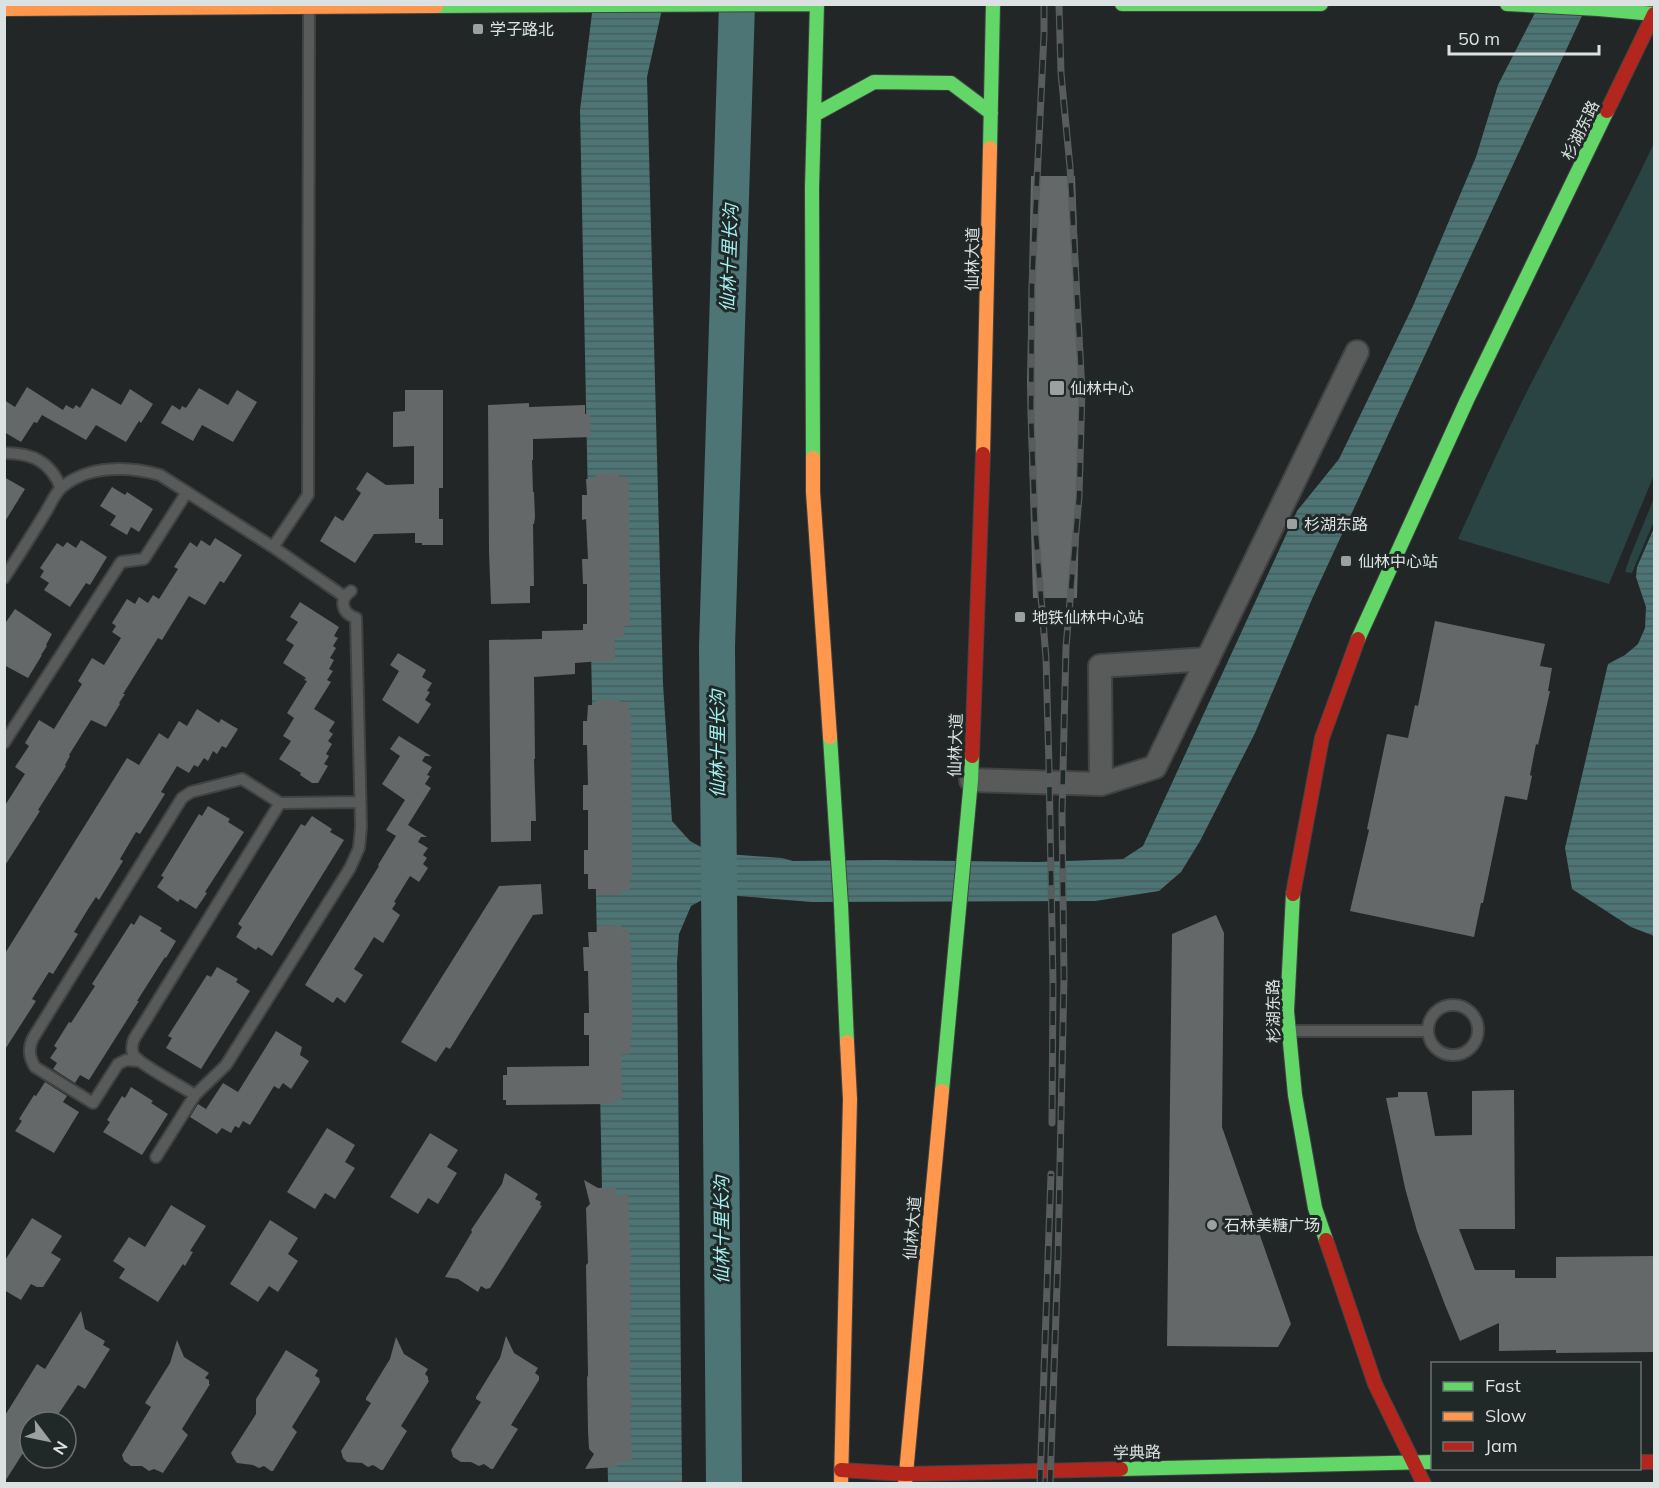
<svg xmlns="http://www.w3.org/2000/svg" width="1659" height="1488" viewBox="0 0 1659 1488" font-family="Mulish,'Noto Sans SC',sans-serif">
<defs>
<pattern id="water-rules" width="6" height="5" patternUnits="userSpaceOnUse" patternTransform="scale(1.5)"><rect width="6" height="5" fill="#4e7575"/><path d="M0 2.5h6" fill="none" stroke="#485c5c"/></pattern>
</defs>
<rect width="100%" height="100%" fill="#222626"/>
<!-- grass -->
<path fill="#2a4343" d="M 1654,143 L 1654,475 L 1609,584 L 1458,539 C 1484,482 1509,426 1538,370 C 1577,294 1618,220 1654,143 Z
M 1654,498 L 1654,521 L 1632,573 L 1625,572 L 1630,557 Z"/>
<!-- water -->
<path fill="url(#water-rules)" d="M 593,5 L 663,5 L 647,77 L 663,684 L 672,821 L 690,841 L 712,853 L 782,858 L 793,861 L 881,860 L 1038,862 L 1123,859 L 1143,846 L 1297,511 L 1339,459 L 1413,306 L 1476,157 L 1498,85 L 1539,5 L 1587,5 L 1312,599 L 1255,733 L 1200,841 L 1181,872 L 1159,891 L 1095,901 L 812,902 L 713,894 L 691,906 L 679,934 L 677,963 L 682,1483 L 608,1483 L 580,110 Z
M 1654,528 L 1654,936 L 1631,927 L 1572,889 L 1565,848 L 1608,664 L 1625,655 L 1638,644 L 1645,628 L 1646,607 L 1636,577 L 1637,567 Z"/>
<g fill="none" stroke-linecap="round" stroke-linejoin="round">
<!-- river -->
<path stroke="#4e7575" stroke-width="36" d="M 724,1484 L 717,647 L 737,4"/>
</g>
<!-- building -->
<path fill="#656868" d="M 1031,176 L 1075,176 L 1083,383 L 1077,598 L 1033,598 L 1027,383 Z
M 27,387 L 63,410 L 66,405 L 73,409 L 76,405 L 80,408 L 92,388 L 121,405 L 130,389 L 153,404 L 141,423 L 139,421 L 126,442 L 96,425 L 86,440 L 42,415 L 37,423 L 34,422 L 21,442 L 4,432 L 4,400 L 15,407 Z
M 199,388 L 228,405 L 237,390 L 257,402 L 233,442 L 202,425 L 193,441 L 161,423 L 172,405 L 180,410 L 182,406 L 186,408 Z
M 405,390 L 443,390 L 443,488 L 439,488 L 439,519 L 443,519 L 443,545 L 422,545 L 422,543 L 415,543 L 415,533 L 374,534 L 355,563 L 320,541 L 335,516 L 343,521 L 361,493 L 356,489 L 367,472 L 386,485 L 414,484 L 414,446 L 393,447 L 393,412 L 405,411 Z
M 529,403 L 529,407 L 585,405 L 585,414 L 590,414 L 591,437 L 533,439 L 533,460 L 532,460 L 533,492 L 534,492 L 535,517 L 534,524 L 533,524 L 534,586 L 530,586 L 530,603 L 491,604 L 489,552 L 488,405 Z
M 619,473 L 619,477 L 628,477 L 629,488 L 630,626 L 624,626 L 624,638 L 615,638 L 615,660 L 575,663 L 575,674 L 534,677 L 535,759 L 534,759 L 536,821 L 531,821 L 531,841 L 491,842 L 489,640 L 542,639 L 542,631 L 583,630 L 583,624 L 587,624 L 587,584 L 583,584 L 582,559 L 588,559 L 586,519 L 582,520 L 582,495 L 587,495 L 586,479 L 596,479 L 595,474 Z
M 4,477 L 25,489 L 4,523 Z
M 112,487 L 125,495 L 127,492 L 153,509 L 139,532 L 131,527 L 127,535 L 110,525 L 116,516 L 100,506 Z
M 215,538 L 242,555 L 224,583 L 220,581 L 205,605 L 189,596 L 162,640 L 158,638 L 123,694 L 125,694 L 119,703 L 120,704 L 106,727 L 91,720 L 69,755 L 70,756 L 65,765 L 66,766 L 38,810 L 40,811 L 4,867 L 4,807 L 25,774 L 15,767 L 29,746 L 25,743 L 39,720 L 54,729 L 82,684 L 78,681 L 92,658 L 104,665 L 121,638 L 112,632 L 116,626 L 112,623 L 127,599 L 135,604 L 139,597 L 148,603 L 153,595 L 159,599 L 178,569 L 174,567 L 190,542 L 197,547 L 201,540 L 210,546 Z
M 81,540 L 107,557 L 90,585 L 86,583 L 70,607 L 44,590 L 49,583 L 40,577 L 44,571 L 40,568 L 57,543 L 63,547 L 67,542 L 76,548 Z
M 300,602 L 339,627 L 334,636 L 338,638 L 333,646 L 336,648 L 330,658 L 334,660 L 329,669 L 333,671 L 327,680 L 331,682 L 314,709 L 335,722 L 329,731 L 333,734 L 328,741 L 332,744 L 326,754 L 329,756 L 324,764 L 328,766 L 318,783 L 312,783 L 300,775 L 301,773 L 279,759 L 291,741 L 283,736 L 294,718 L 287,713 L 307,681 L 304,680 L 306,678 L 283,663 L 294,645 L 286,640 L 298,622 L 290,617 Z
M 15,609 L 52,634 L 46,645 L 47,646 L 41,655 L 42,655 L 28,678 L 4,665 L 4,625 Z
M 1435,621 L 1545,644 L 1540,666 L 1552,668 L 1548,691 L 1550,691 L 1538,745 L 1536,744 L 1530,775 L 1532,776 L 1527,800 L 1505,796 L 1483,903 L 1481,903 L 1474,937 L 1350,911 L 1369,830 L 1367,829 L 1387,734 L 1408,738 L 1415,705 L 1418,706 Z
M 398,653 L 426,670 L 422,677 L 432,683 L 427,691 L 430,692 L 425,700 L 431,704 L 418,724 L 382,700 L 399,671 L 390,665 Z
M 596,699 L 620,699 L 620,702 L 629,702 L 629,715 L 631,715 L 632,879 L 630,879 L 630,891 L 621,891 L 621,895 L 597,895 L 597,889 L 588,889 L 588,874 L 584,874 L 584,850 L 588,850 L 588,810 L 583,810 L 583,785 L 588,785 L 587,745 L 583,745 L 583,721 L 587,721 L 588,705 L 596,705 Z
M 197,709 L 219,723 L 221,719 L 238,729 L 226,748 L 222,746 L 217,754 L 213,751 L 208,761 L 204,758 L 198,767 L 194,765 L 189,773 L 177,766 L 161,792 L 165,794 L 140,834 L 136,832 L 120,859 L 123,861 L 99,900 L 96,897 L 90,906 L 74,932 L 78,934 L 53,974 L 49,972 L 32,999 L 36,1001 L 4,1051 L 4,955 L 127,758 L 139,765 L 159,733 L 168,739 L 179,721 L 187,726 Z
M 399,736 L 431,756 L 425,756 L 422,761 L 432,767 L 427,775 L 430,776 L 425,784 L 431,788 L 408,825 L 427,837 L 421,837 L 418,842 L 428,848 L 423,855 L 427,858 L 423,864 L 428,868 L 419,882 L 410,876 L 394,902 L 396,903 L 392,909 L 400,915 L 383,943 L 374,937 L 366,950 L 354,969 L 363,975 L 345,1003 L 337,997 L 333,1003 L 305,985 L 379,866 L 378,865 L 396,836 L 386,830 L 405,800 L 382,784 L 400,756 L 390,749 Z
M 208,806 L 230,819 L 228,822 L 244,832 L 205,892 L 207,893 L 196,909 L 180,899 L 178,902 L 157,887 L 164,877 L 161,876 L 199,814 L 202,816 Z
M 312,816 L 332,829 L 330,832 L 344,840 L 272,956 L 258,947 L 256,950 L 236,937 L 242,927 L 238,924 L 301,824 L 305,826 Z
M 541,884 L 543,914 L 533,915 L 450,1049 L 446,1047 L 436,1062 L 401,1042 L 499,886 Z
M 140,915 L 162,928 L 160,931 L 176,941 L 166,958 L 165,957 L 137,1001 L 139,1001 L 89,1080 L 80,1075 L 75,1083 L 53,1069 L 57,1063 L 50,1058 L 57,1048 L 54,1046 L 69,1022 L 71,1023 L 95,986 L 92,984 L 131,923 L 134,925 Z
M 1216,915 L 1224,933 L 1222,1127 L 1291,1324 L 1278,1347 L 1167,1346 L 1172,934 Z
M 621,925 L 621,929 L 629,929 L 629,941 L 631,941 L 632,1026 L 630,1054 L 621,1054 L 622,1100 L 615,1100 L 615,1104 L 506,1105 L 506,1100 L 503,1100 L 503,1075 L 507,1075 L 507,1067 L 589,1066 L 589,1035 L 584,1035 L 584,1013 L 589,1013 L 588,971 L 584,971 L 583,947 L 589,947 L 588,932 L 597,932 L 597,926 Z
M 217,967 L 238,979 L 236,982 L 250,991 L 201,1069 L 166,1048 L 172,1038 L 168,1036 L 207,975 L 211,977 Z
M 276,1031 L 302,1047 L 300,1055 L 309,1061 L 291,1089 L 283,1083 L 279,1089 L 274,1086 L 250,1125 L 243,1121 L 239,1128 L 235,1126 L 231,1133 L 222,1128 L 217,1134 L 190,1117 L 198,1104 L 206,1109 L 223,1083 L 238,1092 Z
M 45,1082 L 67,1096 L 63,1102 L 79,1112 L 54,1153 L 15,1131 L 22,1121 L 19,1119 L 34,1095 L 36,1096 Z
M 131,1087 L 153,1101 L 151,1103 L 168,1114 L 142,1155 L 103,1132 L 110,1122 L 107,1120 L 122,1096 L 125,1098 Z
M 1514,1090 L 1515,1229 L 1459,1229 L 1475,1270 L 1515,1270 L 1515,1278 L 1556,1278 L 1556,1257 L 1654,1256 L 1654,1352 L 1556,1353 L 1556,1350 L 1499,1351 L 1499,1323 L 1460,1341 L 1445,1305 L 1417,1231 L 1405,1188 L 1386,1098 L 1398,1097 L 1398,1092 L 1427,1092 L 1435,1136 L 1472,1135 L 1472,1091 Z
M 327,1128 L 355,1145 L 345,1162 L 355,1168 L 335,1199 L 325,1193 L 315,1209 L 287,1192 Z
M 430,1133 L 458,1150 L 447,1167 L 457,1173 L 438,1204 L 428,1198 L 418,1214 L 390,1197 Z
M 505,1173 L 538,1194 L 535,1199 L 541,1202 L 540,1205 L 542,1206 L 490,1288 L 486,1289 L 481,1286 L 478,1292 L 458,1279 L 445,1277 L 472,1232 L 471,1230 L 502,1184 Z
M 584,1180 L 598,1188 L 616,1187 L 616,1195 L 628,1194 L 631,1260 L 630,1260 L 631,1317 L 629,1318 L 631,1373 L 629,1373 L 632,1406 L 630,1406 L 632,1461 L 617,1462 L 617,1467 L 585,1469 L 594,1454 L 589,1449 L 588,1431 L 587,1378 L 588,1375 L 586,1265 L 588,1263 L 586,1208 L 590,1204 Z
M 171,1205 L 206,1226 L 190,1251 L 193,1252 L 185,1266 L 183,1264 L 158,1302 L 119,1278 L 125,1269 L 113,1261 L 129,1237 L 145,1247 Z
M 32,1218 L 62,1236 L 51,1253 L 61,1259 L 43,1287 L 37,1287 L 31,1284 L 21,1300 L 4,1290 L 4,1262 Z
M 270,1220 L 298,1238 L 288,1254 L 298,1261 L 278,1292 L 269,1286 L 258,1302 L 230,1284 Z
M 81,1311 L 85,1329 L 105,1341 L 103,1345 L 110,1349 L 85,1389 L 78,1385 L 53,1422 L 30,1422 L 30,1442 L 4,1483 L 4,1417 L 37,1364 L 45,1369 Z
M 506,1336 L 514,1353 L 538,1368 L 535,1373 L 539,1376 L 539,1380 L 511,1425 L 518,1429 L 493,1469 L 491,1469 L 484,1464 L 479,1466 L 471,1462 L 461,1462 L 453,1457 L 451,1450 L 481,1402 L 476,1399 L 476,1397 L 500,1358 Z
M 396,1337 L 404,1354 L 428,1369 L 425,1374 L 428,1377 L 428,1380 L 429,1381 L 401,1426 L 407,1431 L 383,1470 L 381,1470 L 373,1465 L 368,1467 L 362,1463 L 347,1462 L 343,1458 L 341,1451 L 371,1403 L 366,1400 L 366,1398 L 390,1359 Z
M 177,1340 L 184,1357 L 209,1373 L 205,1378 L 209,1380 L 209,1384 L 210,1384 L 182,1429 L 188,1435 L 163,1473 L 154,1469 L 149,1471 L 142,1466 L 131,1466 L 124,1461 L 122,1455 L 151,1407 L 145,1403 L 170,1363 Z
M 286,1350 L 318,1370 L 315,1376 L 319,1378 L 320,1382 L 292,1427 L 297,1432 L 273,1471 L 271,1471 L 264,1466 L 259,1468 L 253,1465 L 237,1463 L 234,1459 L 231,1453 L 256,1414 L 256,1399 Z"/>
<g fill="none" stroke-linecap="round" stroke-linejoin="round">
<!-- lane casing -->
<g stroke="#414343" stroke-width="14">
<path id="lane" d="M 309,11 L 308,495 L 273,547 L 345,597
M 4,453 C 32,453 50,461 61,488
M 4,578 C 19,555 33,533 47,510 C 51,503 56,492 62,487 C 89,465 129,466 160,475 L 273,547
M 4,743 L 121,562 L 144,559 L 187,492
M1428 1030a25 25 0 1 1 50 0a25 25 0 1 1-50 0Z
M 1292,1031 L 1428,1031
M 139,1061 L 126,1060 L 118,1064 L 93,1103 L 35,1067 C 29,1057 28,1049 33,1038 L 182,798 L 191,792 L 242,779 L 280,803
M 195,1095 C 183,1087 138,1064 133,1054 C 131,1048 132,1044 134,1039 L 280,803 L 360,802
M 156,1157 L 195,1095 L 226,1065 L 350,868 L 359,848 L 361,827 L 356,618 C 341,613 339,599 351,591"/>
</g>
<!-- street casing -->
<g stroke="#414343" stroke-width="26">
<path id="street" d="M 971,780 L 1101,784 L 1155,767 L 1357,352
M 1101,784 L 1100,666 L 1208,659"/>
</g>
<!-- fast casing -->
<g stroke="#414343" stroke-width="16">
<path id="fast" d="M 1122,4 L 1321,4
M 1507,4 L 1599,9 L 1654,14
M 436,6 L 816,4
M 814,115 L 874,82 L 951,83 L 991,113
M 990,148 L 993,4
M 813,458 L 812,188 L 817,4
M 1358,639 L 1467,400 L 1607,111
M 830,737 L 841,905 L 847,1042
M 1293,894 L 1287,1011 L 1295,1095 L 1315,1208 L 1326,1240
M 942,1091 L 971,780 L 972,756
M 1121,1469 L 1432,1462"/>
</g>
<!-- slow casing -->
<g stroke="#414343" stroke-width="16">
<path id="slow" d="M 4,9 L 436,6
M 983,454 L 990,148
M 813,458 L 813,492 L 830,737
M 841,1484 L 850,1099 L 847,1042
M 905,1484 L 942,1091"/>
</g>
<!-- jam casing -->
<g stroke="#414343" stroke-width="16">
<path id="jam" d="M 1607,111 L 1654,14
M 972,756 L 983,454
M 1293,894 L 1322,738 L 1358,639
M 1326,1240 L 1375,1384 L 1424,1484
M 1640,1462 L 1654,1462
M 841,1470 L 905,1474 L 1121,1469"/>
</g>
<!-- lane -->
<use href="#lane" stroke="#595a5a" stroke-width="10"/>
<!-- street -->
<use href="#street" stroke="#595a5a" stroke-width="22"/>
<!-- fast -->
<use href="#fast" stroke="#63d668" stroke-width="14"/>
<!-- slow -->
<use href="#slow" stroke="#ff974d" stroke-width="14"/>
<!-- jam -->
<use href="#jam" stroke="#b3261e" stroke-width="14"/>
<!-- rail casing -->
<g stroke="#595c5c" stroke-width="7">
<path id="rail" d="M 1044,4 L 1044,34 L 1032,285 L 1031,414 L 1035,524 L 1046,658 L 1049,767 L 1053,983 L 1052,1123
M 1040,1484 L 1051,1174
M 1050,1484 L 1058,1257 L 1064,978 L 1062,813 L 1066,647 L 1079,497 L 1082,391 L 1070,167 L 1061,73 L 1059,4"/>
</g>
<!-- rail -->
<use href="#rail" stroke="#202828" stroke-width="4.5" stroke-dasharray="14" stroke-linecap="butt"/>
</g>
<!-- markers -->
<g fill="#9ba0a0" stroke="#202828" stroke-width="2">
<rect x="472" y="23" width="12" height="12" rx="3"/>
<rect x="1049" y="380" width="16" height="16" rx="3"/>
<rect x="1286" y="518" width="12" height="12" rx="3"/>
<rect x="1340" y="555" width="12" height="12" rx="3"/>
<rect x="1014" y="611" width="12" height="12" rx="3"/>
<circle cx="1212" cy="1225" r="6"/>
</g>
<g text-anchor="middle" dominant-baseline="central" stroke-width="6" stroke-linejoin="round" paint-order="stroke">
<!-- poi labels -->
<g font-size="16" fill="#dce1e1" stroke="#202828" text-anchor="start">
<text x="490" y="29">学子路北</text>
<text x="1070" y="388">仙林中心</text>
<text x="1304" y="524">杉湖东路</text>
<text x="1358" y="561">仙林中心站</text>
<text x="1032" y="617">地铁仙林中心站</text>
<text x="1224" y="1225">石林美糖广场</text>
</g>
<!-- street labels -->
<g font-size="16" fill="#dce1e1" stroke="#202828">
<text transform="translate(1580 130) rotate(-64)">杉湖东路</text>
<text transform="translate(972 259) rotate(-89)">仙林大道</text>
<text transform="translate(955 745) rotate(-88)">仙林大道</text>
<text transform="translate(1273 1011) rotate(-91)">杉湖东路</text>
<text transform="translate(912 1228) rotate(-85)">仙林大道</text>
<text transform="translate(1137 1452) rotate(-1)">学典路</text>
</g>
<!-- water labels -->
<g font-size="18" font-style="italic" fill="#a3f1f2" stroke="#202828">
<text transform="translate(729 258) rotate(-88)">仙林十里长沟</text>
<text transform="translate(717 744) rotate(-90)">仙林十里长沟</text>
<text transform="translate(721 1230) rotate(-90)">仙林十里长沟</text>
</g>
</g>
<!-- border -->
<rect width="1659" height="1488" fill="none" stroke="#dce1e1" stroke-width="12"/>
<!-- legend -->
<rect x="1431" y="1362" width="210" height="108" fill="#202828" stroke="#6b7272" stroke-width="1.5"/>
<rect x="1443" y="1382" width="30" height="9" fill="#63d668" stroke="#6b7272" stroke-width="1.5"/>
<text x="1485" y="1392" font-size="18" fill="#dce1e1">Fast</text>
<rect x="1443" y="1412" width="30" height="9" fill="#ff974d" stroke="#6b7272" stroke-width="1.5"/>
<text x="1485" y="1422" font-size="18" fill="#dce1e1">Slow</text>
<rect x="1443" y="1442" width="30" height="9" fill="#b3261e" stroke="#6b7272" stroke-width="1.5"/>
<text x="1485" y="1452" font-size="18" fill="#dce1e1">Jam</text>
<!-- north arrow -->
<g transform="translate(48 1440) rotate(122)"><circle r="28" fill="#202828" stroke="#6b7272" stroke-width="1.5"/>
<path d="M0-4.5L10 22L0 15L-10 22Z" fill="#9ba0a0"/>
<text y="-9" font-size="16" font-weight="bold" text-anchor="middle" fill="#dce1e1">N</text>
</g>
<!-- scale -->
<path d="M1449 45v9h150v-9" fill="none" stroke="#dce1e1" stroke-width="3"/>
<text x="1458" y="45" font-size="18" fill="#dce1e1" stroke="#202828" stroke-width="4.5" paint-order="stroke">50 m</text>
</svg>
